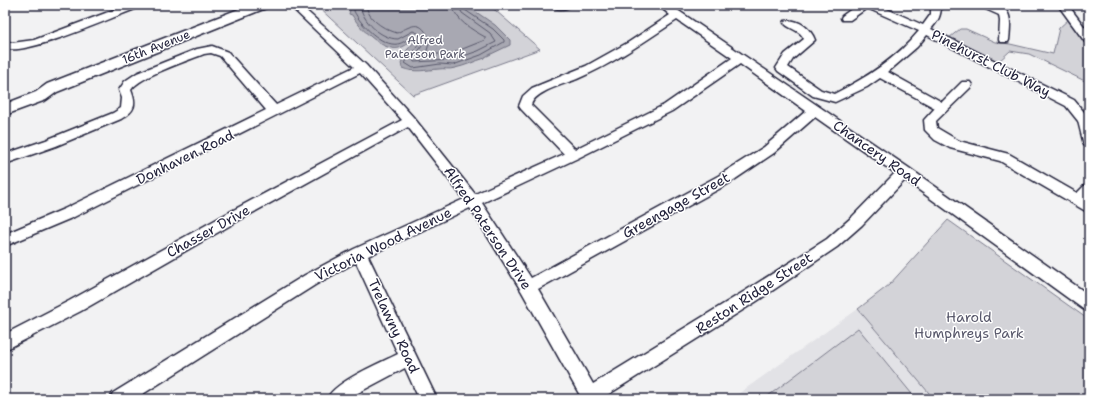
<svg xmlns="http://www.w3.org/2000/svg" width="1094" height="404" viewBox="0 0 1094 404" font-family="'Shantell Sans',sans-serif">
<rect width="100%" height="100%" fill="#f2f2f3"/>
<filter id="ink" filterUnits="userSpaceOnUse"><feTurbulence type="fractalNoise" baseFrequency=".025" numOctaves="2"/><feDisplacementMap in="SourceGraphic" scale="8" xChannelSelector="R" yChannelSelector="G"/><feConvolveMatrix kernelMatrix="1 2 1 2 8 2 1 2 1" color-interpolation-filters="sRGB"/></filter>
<g filter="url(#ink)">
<!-- built -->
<path fill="#e2e2e6" d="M 858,309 L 934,399 L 731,399 Z"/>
<!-- green -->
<path fill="#d3d3d8" stroke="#7a7a8a" d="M 316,5 L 489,5 L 540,49 L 413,95 Z
M 1069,19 L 1085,38 L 1089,55 L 1089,83 L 1029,54 L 1010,51 L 997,63 L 949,38 L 960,29 L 966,29 L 995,42 L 1010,44 L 1053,54 L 1059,28 Z
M 948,220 L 1089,320 L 1089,399 L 934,399 L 858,309 L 889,285 Z
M 858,328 L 916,399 L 770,399 L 768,396 Z"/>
<!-- water -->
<path fill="#a8a8b2" stroke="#727282" d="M 351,5 L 466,5 L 495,25 L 510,40 L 510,45 L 485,57 L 485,58 C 475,61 465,66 455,68 C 449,70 444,68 439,69 C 426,70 414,73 402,68 L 401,63 L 407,50 L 416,40 L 413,40 C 409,43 404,47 399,48 C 383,52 359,28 352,15 L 349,14 Z"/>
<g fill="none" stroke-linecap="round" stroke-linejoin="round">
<!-- shore -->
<path stroke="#58586b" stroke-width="1" d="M 355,5 L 354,11 C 360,24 382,47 398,44 C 403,43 408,39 412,36 L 418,38 L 419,44 L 405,63 L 413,68 L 440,64 L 453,65 L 481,55 L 504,42 L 504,40 L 493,29 L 465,10 L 463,5
M 360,5 C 362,21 381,39 398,39 L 413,31 L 422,35 L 424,43 L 413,59 L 414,62 L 452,60 L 478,51 L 496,42 L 490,33 L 462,13 L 458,5
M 366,5 C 368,20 384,29 397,33 C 414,24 421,20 430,40 L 426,54 L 450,54 L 485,40 L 485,37 C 471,29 456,21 452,5"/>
<!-- minor casing -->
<g stroke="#22223b" stroke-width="3">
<path id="minor" d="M 127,5 L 141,5 L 140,7 C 115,16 25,57 5,48 L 5,41 L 12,43 L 34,40 Z
M 289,5 L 300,5 L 366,65 L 414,118 L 475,194 L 564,154 L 521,109 L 519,106 L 523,96 L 532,88 L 586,66 L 629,42 L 670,15 L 658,5 L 670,5 L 909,168 L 1089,295 L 1089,311 L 1083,309 L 905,180 L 862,225 L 837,247 L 757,301 L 601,399 L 582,399 L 522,292 L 470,208 L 368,256 L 437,399 L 419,399 L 405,368 L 356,394 L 350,399 L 327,399 C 334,382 380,363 398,354 L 356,262 L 315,285 L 135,399 L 110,399 L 113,393 L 305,275 L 354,249 L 464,199 L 408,127 L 236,222 L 81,311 L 5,350 L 5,334 L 69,301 L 226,214 L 402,120 L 360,73 L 74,217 L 5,246 L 5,234 L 64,209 L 266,110 L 220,56 L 211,53 L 204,54 C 187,61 140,76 131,90 C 137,105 135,111 121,119 L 56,146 L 5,164 L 5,154 L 46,140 L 113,113 L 121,108 L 122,98 L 119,90 L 125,81 L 137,73 L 197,49 L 212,46 L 228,52 L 276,105 L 354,67 ZM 677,20 L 732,58 L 664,105 L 575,149 L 531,105 C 535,91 565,84 577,79 C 613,64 645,41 677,20 ZM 740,64 L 806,111 L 764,147 L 718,176 L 531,278 L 482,203 L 578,158 L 672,111 ZM 815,117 L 895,173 L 852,217 L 827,239 L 745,291 L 593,384 L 538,289 L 728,184 L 774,153 Z
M 551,5 L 571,5 C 567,10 555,10 551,5 Z
M 857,5 L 878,5 L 923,25 L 931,14 L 931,5 L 941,5 C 941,16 938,21 931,29 L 1074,100 L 1089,118 L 1089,147 L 1084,145 L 1078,121 L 1066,106 L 927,35 L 917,47 L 888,72 L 942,102 L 962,82 L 970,82 L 972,85 L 970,88 L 936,121 L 937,128 L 959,141 L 1009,154 L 1077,193 L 1084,186 L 1089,185 L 1089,198 L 1088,199 L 1089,200 L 1089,213 L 1000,161 L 950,148 L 935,140 L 925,130 L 924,120 L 935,108 L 880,78 L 867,87 L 835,102 L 813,96 L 778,71 L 776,68 L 785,54 L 804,39 C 800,29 790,30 784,23 L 785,21 C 798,18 811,29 815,40 L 793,59 L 788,67 L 821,90 L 834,94 C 866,78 896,59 919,31 L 867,8 L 850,20 L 842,20 L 841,18 L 842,16 Z
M 980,5 C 1010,5 1012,11 1009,40 L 1008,42 L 1000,42 L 999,40 L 1000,21 L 999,15 L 981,7 Z
M 1058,5 L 1068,5 L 1089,33 L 1089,43 L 1085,42 Z"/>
</g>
<!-- major casing -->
<g stroke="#22223b" stroke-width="3">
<path id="major" d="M 249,5 L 268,5 L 266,8 L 57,92 L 46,100 L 5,115 L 5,104 L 36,92 L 47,84 Z"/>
</g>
<!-- minor -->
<use href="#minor" fill="#fff" fill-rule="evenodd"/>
<!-- major -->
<use href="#major" fill="#fff" fill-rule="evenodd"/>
</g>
</g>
<g text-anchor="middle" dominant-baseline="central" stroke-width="3" stroke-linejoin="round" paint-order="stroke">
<!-- far-park labels -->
<g font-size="12" fill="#57576a" stroke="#fff">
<text x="425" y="40">Alfred<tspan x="425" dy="14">Paterson Park</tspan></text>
</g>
<!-- far-street labels -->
<g font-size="12" fill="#22223b" stroke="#fff">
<text transform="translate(156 47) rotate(-22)">16th Avenue</text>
</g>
<!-- street labels -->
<g font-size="14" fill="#22223b" stroke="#fff">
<text transform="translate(991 63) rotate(27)">Pinehurst Club Way</text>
<text transform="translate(877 153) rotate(35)">Chancery Road</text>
<text transform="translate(185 157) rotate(-26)">Donhaven Road</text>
<text transform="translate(676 205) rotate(-29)">Greengage Street</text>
<text transform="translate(488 228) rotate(56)">Alfred Paterson Drive</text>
<text transform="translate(208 231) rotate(-29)">Chasser Drive</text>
<text transform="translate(383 244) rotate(-26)">Victoria Wood Avenue</text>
<text transform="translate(754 293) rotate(-33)">Reston Ridge Street</text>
<text transform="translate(394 326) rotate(65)">Trelawny Road</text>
</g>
<!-- park labels -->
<g font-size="14" fill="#57576a" stroke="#fff">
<text x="969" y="317">Harold<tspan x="969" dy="16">Humphreys Park</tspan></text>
</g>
</g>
<!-- margin -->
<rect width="1094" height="404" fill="none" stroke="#fff" stroke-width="20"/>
<rect x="10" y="10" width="1074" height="384" fill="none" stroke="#22223b" stroke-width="1.5" filter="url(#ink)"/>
</svg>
